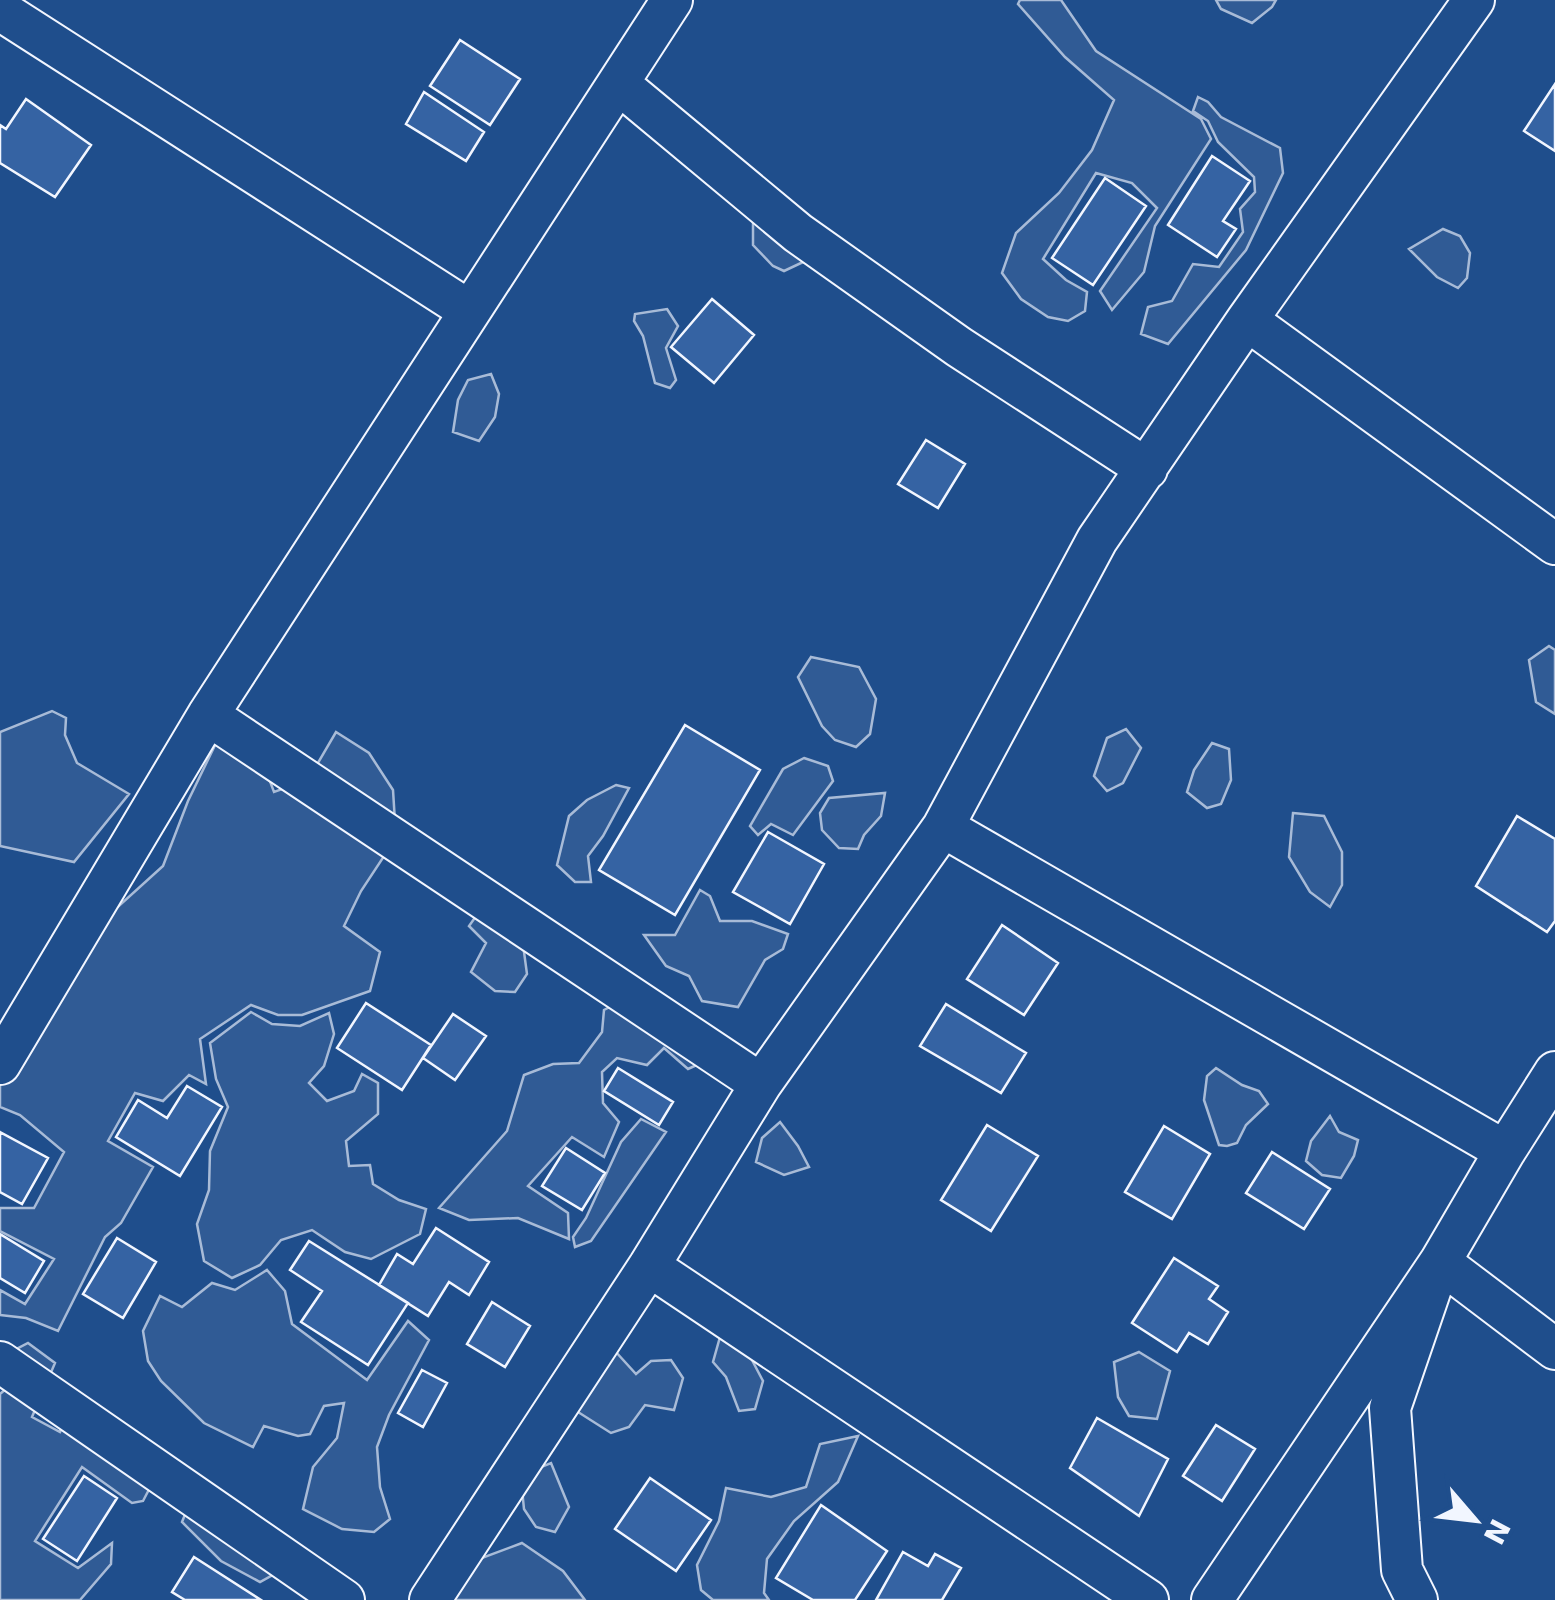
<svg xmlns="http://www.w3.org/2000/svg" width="1555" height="1600" viewBox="0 0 1555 1600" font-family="'DejaVu Sans',sans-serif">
<rect width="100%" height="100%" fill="#1f4e8c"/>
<!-- built -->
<path fill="#305b95" stroke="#a8bbd7" stroke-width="2.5" d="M 1020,0 L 1061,0 L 1096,51 L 1201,119 L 1211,139 L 1155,226 L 1144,272 L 1112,310 L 1100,291 L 1157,208 L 1132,183 L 1096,173 L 1043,259 L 1066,280 L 1087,292 L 1085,311 L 1068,321 L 1048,317 L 1021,299 L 1002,273 L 1016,233 L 1059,193 L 1092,150 L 1114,100 L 1065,57 L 1018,4 Z
M 1216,0 L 1276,0 L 1272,7 L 1252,23 L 1221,9 Z
M 1198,97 L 1208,102 L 1221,117 L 1280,148 L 1283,173 L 1246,250 L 1168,344 L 1141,334 L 1148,307 L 1172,301 L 1193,264 L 1219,267 L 1243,232 L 1240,209 L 1255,192 L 1254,177 L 1218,142 L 1208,121 L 1193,111 Z
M 753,210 L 816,256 L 784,271 L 773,266 L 753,245 Z
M 1443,229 L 1460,236 L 1470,253 L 1467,278 L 1458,288 L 1437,277 L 1409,249 Z
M 667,309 L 678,326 L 666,348 L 676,380 L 670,388 L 655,383 L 643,336 L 634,321 L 635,314 Z
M 491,374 L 499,394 L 495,417 L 479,441 L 453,432 L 458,400 L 468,380 Z
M 1549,646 L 1555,650 L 1555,714 L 1536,702 L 1529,660 Z
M 811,657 L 859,667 L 876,699 L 870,734 L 856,747 L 835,740 L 822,726 L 798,677 Z
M 52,711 L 66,718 L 65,735 L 77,763 L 129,794 L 74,862 L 0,846 L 0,732 Z
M 1126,729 L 1141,748 L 1123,783 L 1107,791 L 1094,776 L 1107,738 Z
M 336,732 L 369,753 L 393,790 L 396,838 L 361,891 L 344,926 L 380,952 L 370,991 L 302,1015 L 278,1015 L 251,1005 L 200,1039 L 206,1084 L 189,1075 L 163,1101 L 135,1093 L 108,1141 L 153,1167 L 121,1223 L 105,1237 L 58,1331 L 26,1318 L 0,1315 L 0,1290 L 25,1304 L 54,1259 L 0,1231 L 0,1208 L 34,1208 L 64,1152 L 20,1115 L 0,1107 L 0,1047 L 90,932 L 163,866 L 188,801 L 218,739 L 262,760 L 274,792 L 308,780 Z
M 1212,743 L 1229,749 L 1231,780 L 1221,804 L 1207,808 L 1187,792 L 1194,770 Z
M 804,758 L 828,766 L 833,781 L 793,835 L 771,824 L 758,835 L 750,826 L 783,769 Z
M 616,785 L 629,788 L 603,836 L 588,856 L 591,882 L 575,882 L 557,865 L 569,816 L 587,800 Z
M 885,793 L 881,816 L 864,835 L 858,849 L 839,848 L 822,830 L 820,813 L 829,798 Z
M 1293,813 L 1324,816 L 1342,852 L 1342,885 L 1330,907 L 1310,892 L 1289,857 Z
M 700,890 L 710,896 L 720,921 L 752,921 L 788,934 L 783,949 L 765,960 L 738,1007 L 702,1001 L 689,976 L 666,966 L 644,935 L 675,935 Z
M 486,902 L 522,937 L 527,974 L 515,992 L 495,991 L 471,972 L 486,943 L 469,926 Z
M 631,996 L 699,1064 L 688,1069 L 664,1048 L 647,1065 L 617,1058 L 602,1072 L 603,1103 L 619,1122 L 604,1157 L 572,1137 L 528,1186 L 568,1213 L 569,1239 L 518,1218 L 469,1220 L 439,1208 L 507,1131 L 524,1075 L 553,1064 L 579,1063 L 602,1032 L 604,1010 Z
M 251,1012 L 272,1024 L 300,1026 L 329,1013 L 334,1034 L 324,1066 L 309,1083 L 327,1101 L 354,1091 L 362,1074 L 378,1083 L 378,1114 L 346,1141 L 349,1166 L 370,1165 L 373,1184 L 399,1200 L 426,1209 L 420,1234 L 371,1259 L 345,1252 L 312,1230 L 281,1240 L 260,1265 L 232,1278 L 204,1261 L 197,1224 L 209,1190 L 210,1151 L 228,1107 L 216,1079 L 210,1043 Z
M 1216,1068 L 1242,1085 L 1259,1091 L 1268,1104 L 1246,1125 L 1237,1143 L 1227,1146 L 1219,1145 L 1204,1100 L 1207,1076 Z
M 1330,1116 L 1339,1132 L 1358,1140 L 1354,1156 L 1341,1178 L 1322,1175 L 1306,1161 L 1311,1141 Z
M 641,1119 L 666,1132 L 591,1241 L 575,1247 L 573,1237 L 586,1218 L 621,1142 Z
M 780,1122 L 798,1146 L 809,1167 L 784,1175 L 756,1162 L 762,1138 Z
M 267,1270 L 285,1291 L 292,1324 L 367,1380 L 408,1321 L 429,1340 L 389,1415 L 377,1447 L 380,1487 L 390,1519 L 374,1532 L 342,1529 L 303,1509 L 313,1467 L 337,1438 L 344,1403 L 324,1406 L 310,1434 L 298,1436 L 264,1426 L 253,1447 L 204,1423 L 161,1381 L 148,1361 L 143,1331 L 160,1296 L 182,1307 L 212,1283 L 235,1290 Z
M 720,1337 L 743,1343 L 763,1381 L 755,1409 L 739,1411 L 726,1377 L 713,1362 Z
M 28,1343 L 55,1363 L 32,1417 L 60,1432 L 71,1408 L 156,1476 L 143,1501 L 132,1503 L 82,1467 L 35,1541 L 78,1568 L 112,1543 L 111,1564 L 80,1600 L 0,1600 L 0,1394 L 15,1381 L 7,1354 Z
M 615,1351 L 636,1374 L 651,1361 L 671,1360 L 683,1378 L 674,1410 L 645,1405 L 629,1427 L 611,1433 L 578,1412 L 567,1373 Z
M 1139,1352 L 1170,1371 L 1157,1419 L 1129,1416 L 1118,1397 L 1114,1362 Z
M 858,1436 L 838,1482 L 794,1521 L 767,1559 L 764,1593 L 769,1600 L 713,1600 L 701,1590 L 697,1565 L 719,1521 L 726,1488 L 771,1497 L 806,1487 L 820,1444 Z
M 551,1463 L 569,1507 L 555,1532 L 536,1527 L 524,1509 L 522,1489 L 531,1471 Z
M 192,1497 L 287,1567 L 260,1582 L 221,1561 L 182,1522 Z
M 522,1543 L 563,1571 L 585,1600 L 448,1600 L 479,1559 Z"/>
<!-- building -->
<path fill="#3563a3" stroke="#f2f6ff" stroke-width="2.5" d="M 460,40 L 520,79 L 490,125 L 430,86 Z
M 1555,84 L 1555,151 L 1524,131 Z
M 424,92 L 484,132 L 466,161 L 406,124 Z
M 26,99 L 91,145 L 55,197 L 0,163 L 0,125 L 6,129 Z
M 1212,156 L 1250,181 L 1223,221 L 1236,229 L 1217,257 L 1168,225 Z
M 1105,178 L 1146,206 L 1093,285 L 1052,258 Z
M 712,299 L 754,335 L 714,383 L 671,347 Z
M 926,440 L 965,464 L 938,508 L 898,484 Z
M 685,725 L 760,770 L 675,915 L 599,870 Z
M 1517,816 L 1555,839 L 1555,921 L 1547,932 L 1476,886 Z
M 768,832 L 824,864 L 790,924 L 733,892 Z
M 1002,925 L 1058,963 L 1024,1015 L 967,979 Z
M 366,1003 L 431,1045 L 402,1090 L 337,1048 Z
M 946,1004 L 1026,1053 L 1001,1093 L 920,1046 Z
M 453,1014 L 486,1036 L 455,1080 L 423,1058 Z
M 618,1068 L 673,1102 L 659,1125 L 604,1091 Z
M 187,1086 L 222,1107 L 180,1176 L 116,1137 L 138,1100 L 167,1118 Z
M 987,1125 L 1038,1156 L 991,1231 L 941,1200 Z
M 1164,1126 L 1210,1154 L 1172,1219 L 1125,1192 Z
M 0,1132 L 48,1158 L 22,1204 L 0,1192 Z
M 566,1148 L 605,1173 L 582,1210 L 542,1186 Z
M 1272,1152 L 1330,1189 L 1304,1229 L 1246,1193 Z
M 436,1228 L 489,1262 L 469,1295 L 449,1282 L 428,1316 L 379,1285 L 397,1254 L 413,1264 Z
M 0,1234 L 44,1261 L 25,1293 L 0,1278 Z
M 117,1238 L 156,1262 L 123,1318 L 83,1294 Z
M 309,1241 L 408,1303 L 368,1365 L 301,1322 L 322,1291 L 290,1270 Z
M 1174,1258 L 1218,1286 L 1209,1299 L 1228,1312 L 1208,1344 L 1189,1333 L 1177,1352 L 1132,1323 Z
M 492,1302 L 530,1326 L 505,1367 L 467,1344 Z
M 422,1370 L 447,1383 L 423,1427 L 398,1413 Z
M 1097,1418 L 1168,1459 L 1139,1516 L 1070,1468 Z
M 1216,1425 L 1255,1449 L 1222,1501 L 1183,1476 Z
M 84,1476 L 117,1498 L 77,1561 L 43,1539 Z
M 650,1478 L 711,1520 L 676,1571 L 615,1529 Z
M 821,1505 L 887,1551 L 855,1600 L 813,1600 L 776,1578 Z
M 903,1552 L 928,1566 L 935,1554 L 961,1568 L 942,1600 L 876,1600 Z
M 194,1557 L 261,1600 L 185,1600 L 172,1592 Z"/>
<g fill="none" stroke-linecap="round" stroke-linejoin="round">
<!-- street casing -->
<g stroke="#f2f6ff" stroke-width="44">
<path id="street" d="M 0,10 L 468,310
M 619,84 L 798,233 L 959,347 L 1147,469
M 1247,320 L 1555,544
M 208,715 L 761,1084
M 943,827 L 1505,1151
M 0,1064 L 208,715 L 672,0
M 649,1266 L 1148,1600
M 0,1362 L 344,1600
M 430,1600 L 649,1266 L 761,1084 L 943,827 L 1097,540 L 1247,320 L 1474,0
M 1212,1600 L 1440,1262 L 1505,1151 L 1555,1072
M 1417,1600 L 1402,1570 L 1390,1408 L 1440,1262 L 1555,1349"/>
</g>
<!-- street -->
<use href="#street" stroke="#1f4e8c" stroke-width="40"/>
</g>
<!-- north arrow -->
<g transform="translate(1475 1520) rotate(118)" stroke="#1f4e8c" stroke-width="8" paint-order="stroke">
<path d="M0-8L18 38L0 25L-18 38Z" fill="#f2f6ff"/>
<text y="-15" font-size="28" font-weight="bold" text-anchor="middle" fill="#f2f6ff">N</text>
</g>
</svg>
